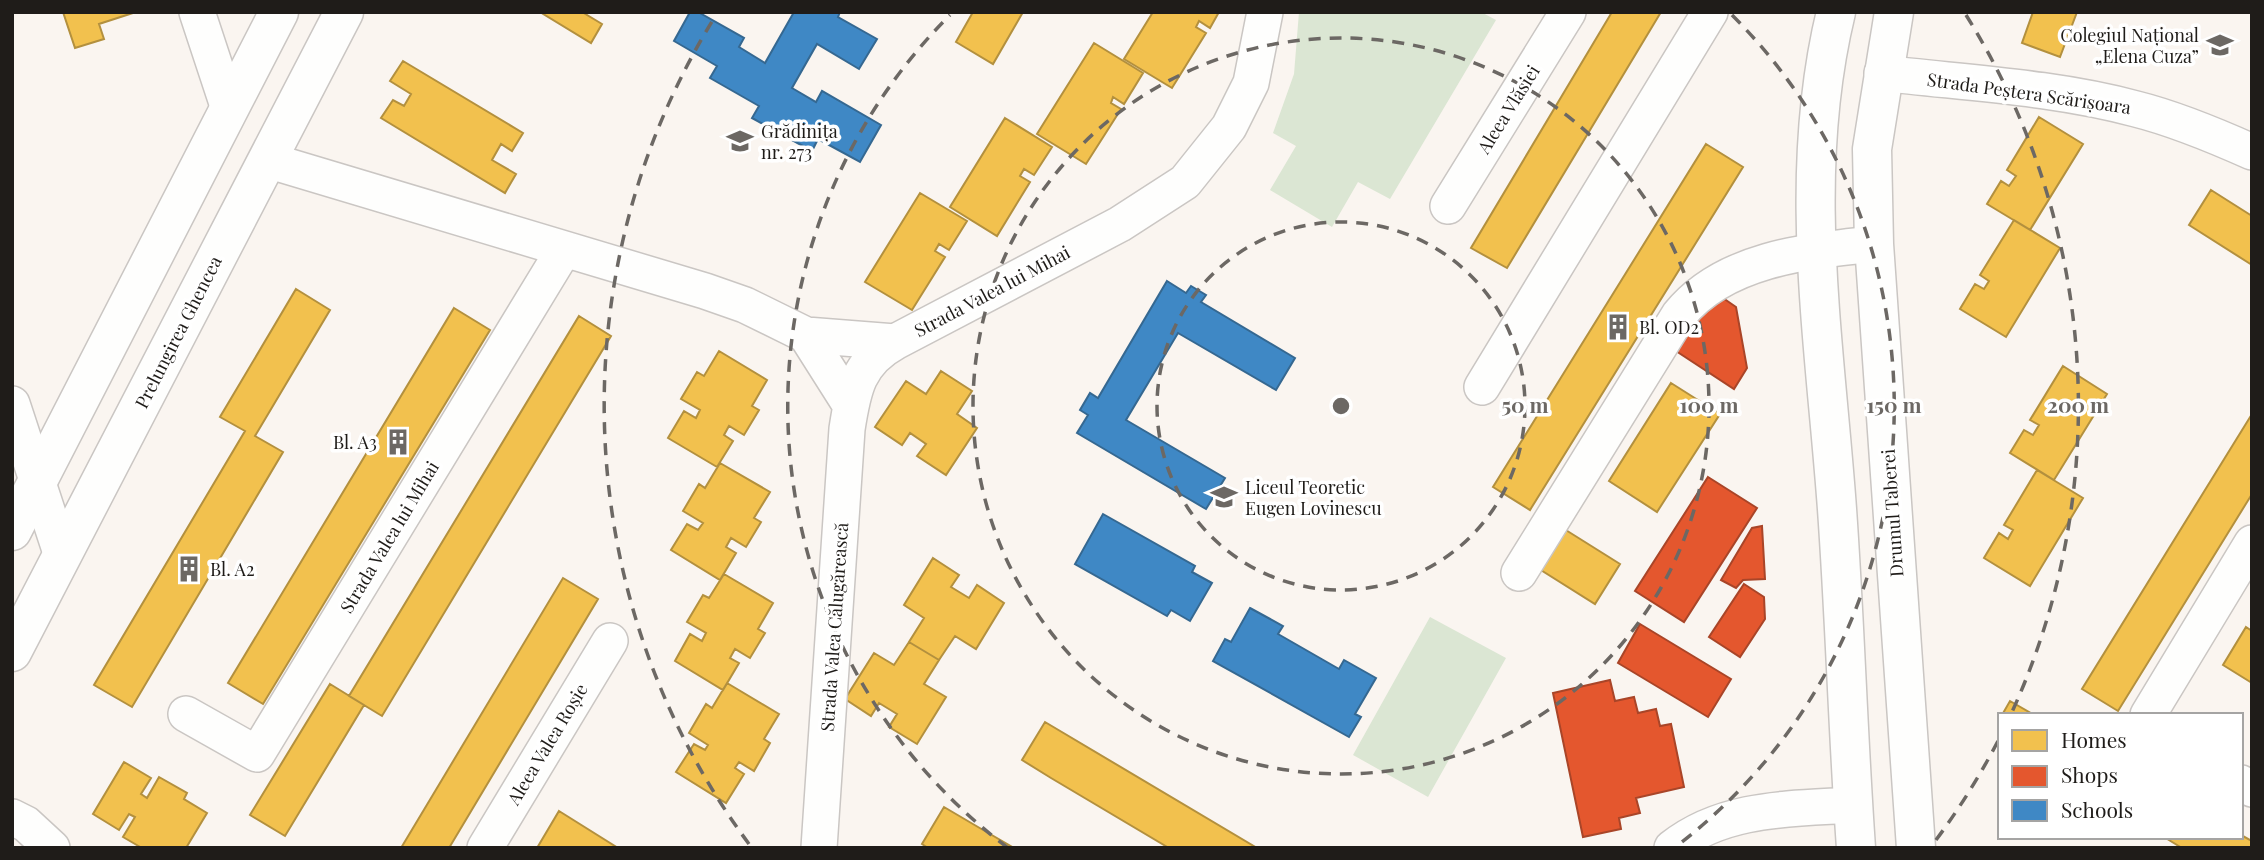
<svg xmlns="http://www.w3.org/2000/svg" width="2264" height="860" viewBox="0 0 2264 860" font-family="'Playfair Display',serif">
<rect width="100%" height="100%" fill="#faf5f0"/>
<!-- green -->
<path fill="#dbe6d3" d="M 1299,12 L 1481,12 L 1496,20 L 1390,199 L 1358,182 L 1332,227 L 1270,190 L 1296,146 L 1273,133 L 1294,74 Z
M 1430,617 L 1506,658 L 1428,797 L 1353,755 Z"/>
<!-- homes -->
<path fill="#f2c14e" stroke="#b3903e" stroke-width="2" d="M 63,12 L 136,12 L 99,24 L 104,39 L 75,48 Z
M 540,12 L 582,12 L 602,24 L 591,43 Z
M 973,12 L 1023,12 L 993,64 L 956,42 Z
M 1153,12 L 1219,12 L 1210,28 L 1199,21 L 1196,27 L 1206,33 L 1172,88 L 1124,59 Z
M 1612,12 L 1661,12 L 1507,268 L 1471,248 Z
M 2033,12 L 2077,12 L 2060,57 L 2022,43 Z
M 1094,43 L 1143,73 L 1124,104 L 1113,97 L 1111,103 L 1121,109 L 1086,164 L 1037,134 Z
M 403,61 L 523,133 L 512,151 L 501,144 L 492,160 L 516,174 L 505,193 L 381,118 L 393,100 L 404,106 L 411,94 L 390,81 Z
M 2039,117 L 2083,144 L 2030,230 L 1987,204 L 2001,181 L 2009,186 L 2016,176 L 2007,170 Z
M 1005,118 L 1052,147 L 1034,175 L 1024,169 L 1020,176 L 1030,182 L 997,236 L 950,207 Z
M 1706,144 L 1743,167 L 1530,510 L 1493,487 Z
M 2211,190 L 2252,216 L 2252,265 L 2189,225 Z
M 920,193 L 967,221 L 949,250 L 939,244 L 935,251 L 945,257 L 912,310 L 865,282 Z
M 2014,220 L 2060,248 L 2006,337 L 1960,309 L 1975,284 L 1984,289 L 1989,281 L 1980,275 Z
M 296,289 L 330,310 L 255,436 L 283,452 L 132,707 L 94,685 L 245,431 L 220,417 Z
M 454,308 L 490,330 L 263,704 L 228,683 Z
M 579,316 L 611,336 L 382,716 L 349,696 Z
M 719,351 L 767,380 L 752,406 L 759,410 L 744,435 L 729,426 L 724,435 L 733,441 L 717,467 L 668,438 L 684,411 L 696,418 L 700,410 L 681,399 L 697,372 L 704,376 Z
M 2063,366 L 2107,394 L 2054,480 L 2010,453 L 2024,430 L 2033,435 L 2039,425 L 2030,420 Z
M 941,371 L 972,391 L 957,414 L 977,428 L 946,475 L 917,456 L 926,444 L 910,433 L 902,445 L 875,427 L 906,381 L 926,394 Z
M 1671,383 L 1720,414 L 1657,512 L 1609,481 Z
M 2252,414 L 2252,494 L 2118,711 L 2082,689 Z
M 720,463 L 770,492 L 754,518 L 761,522 L 746,547 L 731,538 L 726,547 L 736,553 L 720,580 L 671,550 L 687,524 L 698,530 L 703,523 L 683,511 L 699,484 L 705,488 Z
M 2037,470 L 2083,498 L 2030,586 L 1984,558 L 1999,533 L 2008,539 L 2013,530 L 2004,525 Z
M 1561,527 L 1620,564 L 1595,604 L 1536,567 Z
M 933,558 L 959,575 L 951,587 L 969,598 L 977,585 L 1004,603 L 976,649 L 955,636 L 939,660 L 909,642 L 924,618 L 904,605 Z
M 724,574 L 773,603 L 758,629 L 765,633 L 750,658 L 735,649 L 730,658 L 739,663 L 723,690 L 675,661 L 690,634 L 702,641 L 706,633 L 687,622 L 703,595 L 709,598 Z
M 563,578 L 598,599 L 449,848 L 401,848 Z
M 2246,627 L 2252,631 L 2252,683 L 2223,665 Z
M 909,642 L 939,660 L 924,684 L 946,697 L 917,744 L 889,727 L 897,714 L 879,703 L 871,716 L 845,699 L 874,653 L 894,665 Z
M 727,683 L 779,714 L 764,739 L 770,743 L 754,771 L 739,762 L 735,768 L 744,774 L 726,803 L 676,772 L 694,744 L 705,750 L 708,745 L 689,733 L 706,704 L 712,708 Z
M 330,684 L 364,705 L 285,836 L 250,815 Z
M 2010,701 L 2034,715 L 2002,715 Z
M 1045,722 L 1257,848 L 1169,848 L 1051,778 L 1022,760 Z
M 124,762 L 151,778 L 141,794 L 147,798 L 159,777 L 187,793 L 184,799 L 207,813 L 186,848 L 142,848 L 123,837 L 135,817 L 129,814 L 119,830 L 93,814 Z
M 944,807 L 978,827 L 1014,848 L 928,848 L 922,844 Z
M 559,811 L 618,848 L 537,848 Z
M 2241,835 L 2252,841 L 2252,848 L 2182,848 L 2164,837 Z"/>
<!-- shops -->
<path fill="#e4572e" stroke="#a94528" stroke-width="2" d="M 1723,298 L 1736,307 L 1747,368 L 1734,389 L 1676,351 L 1706,305 Z
M 1708,477 L 1757,508 L 1684,622 L 1635,591 Z
M 1762,526 L 1765,579 L 1743,580 L 1736,588 L 1721,580 L 1752,528 Z
M 1744,584 L 1764,597 L 1765,619 L 1740,657 L 1709,637 Z
M 1640,624 L 1731,679 L 1708,717 L 1618,663 Z
M 1610,680 L 1615,701 L 1634,697 L 1638,713 L 1656,709 L 1660,726 L 1671,724 L 1684,787 L 1636,798 L 1640,813 L 1619,818 L 1621,829 L 1583,837 L 1553,693 Z"/>
<!-- schools -->
<path fill="#3f88c5" stroke="#356891" stroke-width="2" d="M 690,12 L 698,12 L 744,38 L 739,47 L 765,63 L 794,12 L 840,12 L 838,17 L 877,39 L 859,69 L 817,44 L 792,88 L 816,102 L 822,91 L 881,125 L 860,162 L 818,139 L 812,151 L 752,118 L 759,106 L 710,78 L 717,66 L 674,41 Z
M 1167,281 L 1186,293 L 1191,286 L 1206,295 L 1201,302 L 1295,358 L 1276,390 L 1178,333 L 1126,420 L 1225,478 L 1206,509 L 1077,433 L 1088,415 L 1080,410 L 1090,393 L 1098,398 Z
M 1103,514 L 1195,566 L 1192,572 L 1212,583 L 1190,621 L 1171,610 L 1167,616 L 1075,564 Z
M 1250,608 L 1283,626 L 1278,634 L 1339,669 L 1344,660 L 1376,678 L 1355,714 L 1361,717 L 1349,737 L 1213,661 L 1225,639 L 1231,642 Z"/>
<g fill="none" stroke-linecap="round" stroke-linejoin="round">
<!-- minor casing -->
<g stroke="#cac6c3" stroke-width="38">
<path id="minor" d="M 197,12 L 229,109
M 1882,73 C 1966,83 2054,87 2136,109 C 2176,119 2214,135 2252,152
M 267,160 L 705,291 L 745,305 L 806,335 L 895,342 L 1120,224 L 1185,182 L 1229,127 L 1251,83 L 1265,12
M 1448,206 L 1568,12
M 806,335 L 851,406
M 1482,387 L 1710,12
M 12,404 L 62,556
M 1519,573 L 1679,315 C 1724,259 1807,251 1874,244
M 186,714 L 257,754 L 563,251
M 2148,715 L 2252,543
M 2241,783 L 2252,789
M 12,817 L 26,824 L 52,848
M 485,848 L 610,641
M 819,848 L 847,429 C 853,390 858,362 895,342
M 1672,848 C 1724,807 1790,809 1853,805"/>
</g>
<!-- major casing -->
<g stroke="#cac6c3" stroke-width="41">
<path id="major" d="M 1836,12 C 1796,176 1825,343 1837,509 C 1845,622 1848,735 1856,848
M 1894,12 L 1872,149 L 1874,244 L 1916,848
M 12,531 L 279,12
M 12,652 L 344,12"/>
</g>
<!-- minor -->
<use href="#minor" stroke="#fefefd" stroke-width="35"/>
<!-- major -->
<use href="#major" stroke="#fefefd" stroke-width="38"/>
</g>
<!-- distance rings -->
<g fill="none" stroke="#6c6864" stroke-width="3.5" stroke-dasharray="12 9">
<circle cx="1341" cy="406" r="184"/>
<circle cx="1341" cy="406" r="368"/>
<path d="M1008 848A553 553 0 0 1 950 15M1732 15A553 553 0 0 1 1674 848"/>
<path d="M1998 741A737 737 0 0 1 1933 844M749 844A737 737 0 0 1 716 15M1966 15A737 737 0 0 1 2012 712"/>
</g>
<!-- icons -->
<defs>
<g id="school-bare" transform="scale(2.1)"><path d="M0-5L7-2L0 1L-7-2ZM-4 1L0 2.5L4 1V4Q0 6-4 4Z" fill="#6c6864" stroke="#fff" stroke-width="2.5" paint-order="stroke"/></g>
<g id="building-bare" transform="scale(2.1)"><path d="M-4-6H4V6H1V3H-1V6H-4ZM-2.5-4.3h1.7v1.8h-1.7ZM.8-4.3h1.7v1.8H.8ZM-2.5-1h1.7V.8h-1.7ZM.8-1h1.7V.8H.8Z" fill="#6c6864" stroke="#fff" stroke-width="2.5" paint-order="stroke"/></g>
</defs>
<g fill-rule="evenodd">
<use href="#school-bare" x="2220" y="45"/>
<use href="#school-bare" x="740" y="141"/>
<use href="#building-bare" x="1618" y="327"/>
<use href="#building-bare" x="398" y="442"/>
<use href="#school-bare" x="1224" y="497"/>
<use href="#building-bare" x="189" y="569"/>
</g>
<g text-anchor="middle" dominant-baseline="central" stroke-width="7" stroke-linejoin="round" paint-order="stroke">
<!-- poi labels -->
<g font-size="18" fill="#1f1c19" stroke="#fff" text-anchor="start">
<text x="2199" y="35" text-anchor="end">Colegiul Național<tspan x="2199" dy="21">„Elena Cuza”</tspan></text>
<text x="761" y="131">Grădinița<tspan x="761" dy="21">nr. 273</tspan></text>
<text x="1639" y="327">Bl. OD2</text>
<text x="377" y="442" text-anchor="end">Bl. A3</text>
<text x="1245" y="487">Liceul Teoretic<tspan x="1245" dy="21">Eugen Lovinescu</tspan></text>
<text x="210" y="569">Bl. A2</text>
</g>
<!-- street labels -->
<g font-size="18" fill="#1f1c19" stroke="#fff">
<text transform="translate(2029 93) rotate(8)">Strada Peștera Scărișoara</text>
<text transform="translate(1508 109) rotate(-58)">Aleea Vlăsiei</text>
<text transform="translate(992 291) rotate(-28)">Strada Valea lui Mihai</text>
<text transform="translate(178 332) rotate(-63)">Prelungirea Ghencea</text>
<text transform="translate(1892 513) rotate(-94)">Drumul Taberei</text>
<text transform="translate(389 537) rotate(-59)">Strada Valea lui Mihai</text>
<text transform="translate(834 627) rotate(-86)">Strada Valea Călugărească</text>
<text transform="translate(547 744) rotate(-59)">Aleea Valea Roșie</text>
</g>
</g>
<circle cx="1341" cy="406" r="10" fill="#6c6864" stroke="#fff" stroke-width="3.5"/>
<g font-size="21" text-anchor="middle" font-weight="bold" fill="#6c6864" stroke="#fff" stroke-width="7" stroke-linejoin="round" paint-order="stroke">
<text x="1525" y="413">50 m</text>
<text x="1709" y="413">100 m</text>
<text x="1894" y="413">150 m</text>
<text x="2078" y="413">200 m</text>
</g>
<!-- border -->
<rect width="2264" height="860" fill="none" stroke="#1f1c19" stroke-width="28"/>
<!-- legend -->
<rect x="1998" y="713" width="245" height="126" fill="#ffffff" stroke="#a5a4a3" stroke-width="2"/>
<rect x="2012" y="730" width="35" height="21" fill="#f2c14e" stroke="#a5a4a3" stroke-width="2"/>
<text x="2061" y="748" font-size="21" fill="#1f1c19">Homes</text>
<rect x="2012" y="766" width="35" height="21" fill="#e4572e" stroke="#a5a4a3" stroke-width="2"/>
<text x="2061" y="783" font-size="21" fill="#1f1c19">Shops</text>
<rect x="2012" y="800" width="35" height="21" fill="#3f88c5" stroke="#a5a4a3" stroke-width="2"/>
<text x="2061" y="818" font-size="21" fill="#1f1c19">Schools</text>
</svg>
